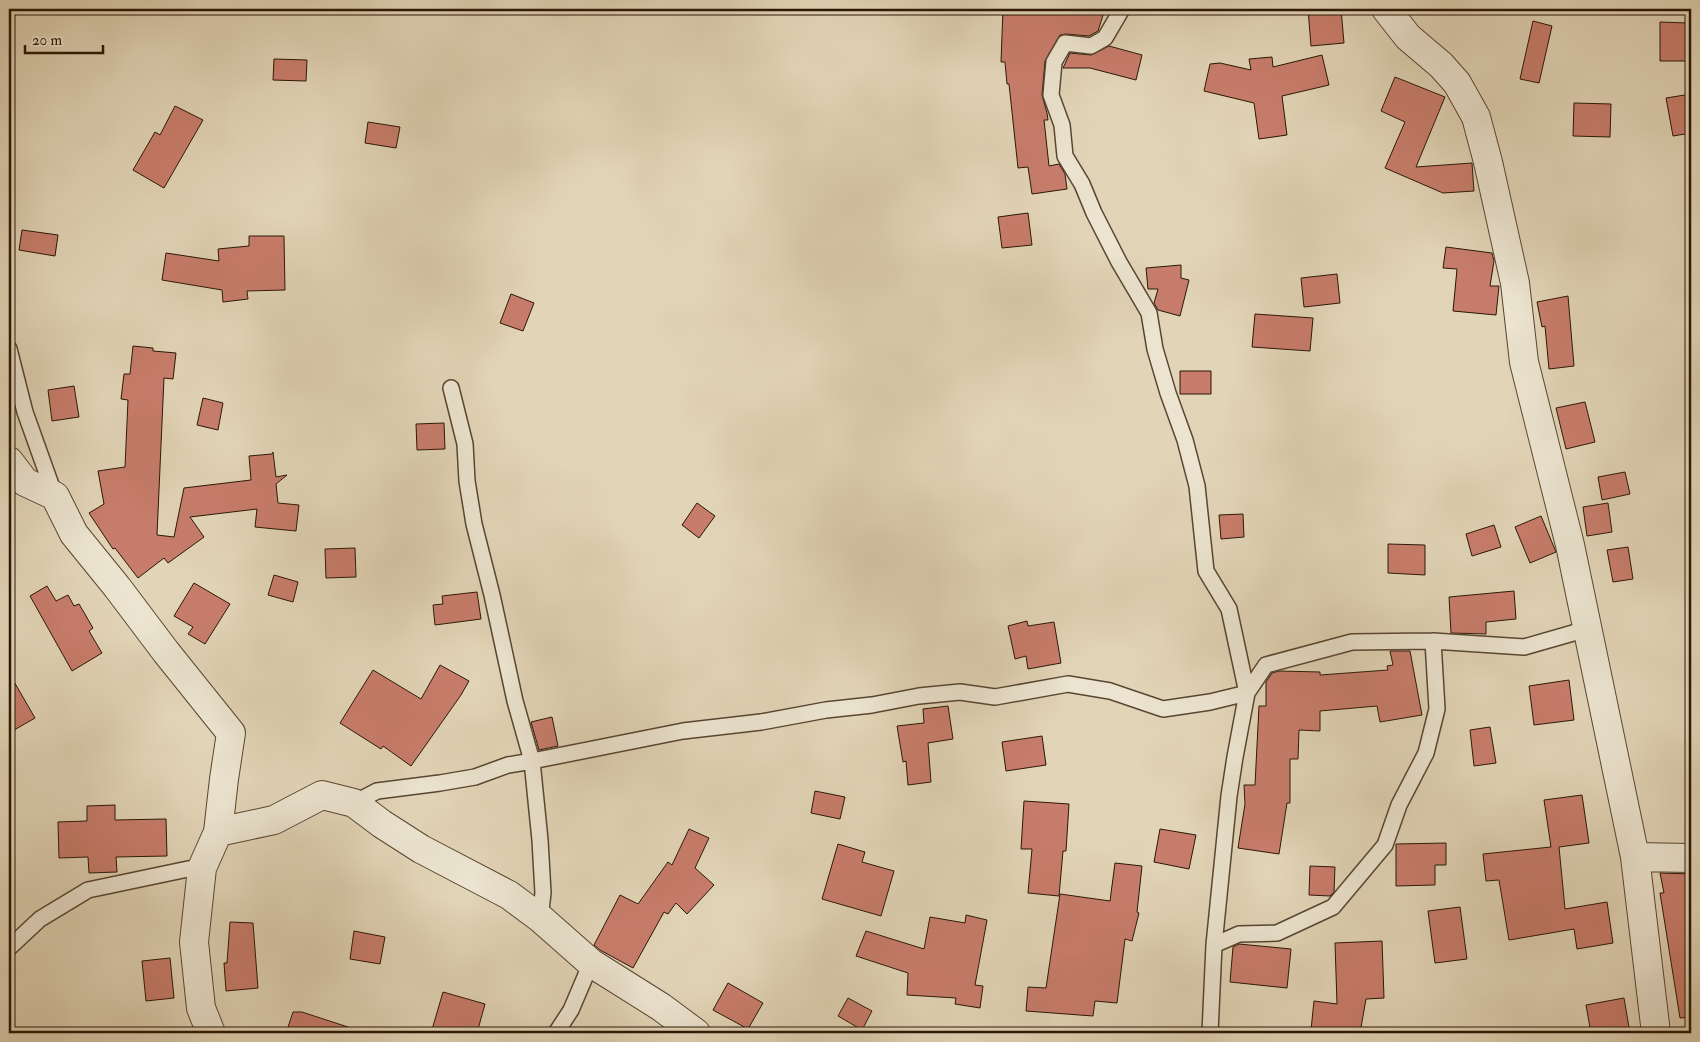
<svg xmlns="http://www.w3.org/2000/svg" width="1700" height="1042" viewBox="0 0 1700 1042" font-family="'IM FELL Double Pica',serif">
<rect width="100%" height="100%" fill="#e2d5b7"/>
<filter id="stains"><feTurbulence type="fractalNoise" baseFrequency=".004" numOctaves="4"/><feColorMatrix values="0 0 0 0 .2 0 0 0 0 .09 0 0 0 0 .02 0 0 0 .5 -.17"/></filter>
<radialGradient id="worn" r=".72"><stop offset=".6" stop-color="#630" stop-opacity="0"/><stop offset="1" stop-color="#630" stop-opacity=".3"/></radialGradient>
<!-- building -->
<path fill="#c87d6c" stroke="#2a1606" d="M 1003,9 L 1105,9 L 1098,31 L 1089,36 L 1066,34 L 1060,35 L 1045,61 L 1042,95 L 1047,113 L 1048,120 L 1044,120 L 1049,166 L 1059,164 L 1065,174 L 1067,189 L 1032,194 L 1028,167 L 1018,168 L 1009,84 L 1007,84 L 1005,62 L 1001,62 Z
M 1308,9 L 1341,9 L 1344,43 L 1311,46 Z
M 1533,21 L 1552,26 L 1539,83 L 1520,79 Z
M 1660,22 L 1687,23 L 1686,61 L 1660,61 Z
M 1109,46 L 1142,55 L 1136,80 L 1090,68 L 1063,68 L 1070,53 L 1091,55 Z
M 1322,55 L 1329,85 L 1282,96 L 1287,135 L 1259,139 L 1254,103 L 1204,91 L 1210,64 L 1220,63 L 1251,70 L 1249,59 L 1272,57 L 1273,67 Z
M 274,59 L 307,60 L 306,81 L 273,80 Z
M 1395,77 L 1445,97 L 1416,167 L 1472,163 L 1474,191 L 1443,193 L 1385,168 L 1405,122 L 1381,111 Z
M 1691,94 L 1691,133 L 1673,136 L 1666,98 Z
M 1574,103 L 1611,104 L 1610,137 L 1573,136 Z
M 175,106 L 203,120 L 164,188 L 133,170 L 155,132 L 160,135 Z
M 368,122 L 400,127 L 396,148 L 365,143 Z
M 1028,213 L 1032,245 L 1002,248 L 998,217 Z
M 22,230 L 58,235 L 55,256 L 19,250 Z
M 249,236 L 284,236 L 285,290 L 247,291 L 248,299 L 223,302 L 222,290 L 162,280 L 166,253 L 219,261 L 218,249 L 249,246 Z
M 1446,247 L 1492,253 L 1494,261 L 1490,286 L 1499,286 L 1496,315 L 1453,311 L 1457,269 L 1443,268 Z
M 1181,265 L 1181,278 L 1189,280 L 1180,316 L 1158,310 L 1154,303 L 1158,289 L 1148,289 L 1146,268 Z
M 1337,274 L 1340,303 L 1304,307 L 1301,278 Z
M 511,294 L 534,303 L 523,331 L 500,323 Z
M 1568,296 L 1574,366 L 1549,369 L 1545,326 L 1542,327 L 1537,302 Z
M 1255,314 L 1313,318 L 1310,351 L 1252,347 Z
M 133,346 L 153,348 L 153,351 L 176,353 L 173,379 L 164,378 L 157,535 L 174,537 L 184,488 L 251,480 L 249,456 L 272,454 L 273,452 L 276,477 L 287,475 L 276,484 L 278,503 L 299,505 L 296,531 L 255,527 L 257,509 L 190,517 L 204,537 L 168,563 L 164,558 L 138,578 L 115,548 L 113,549 L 89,513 L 104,504 L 98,471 L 125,467 L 128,400 L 121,399 L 124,374 L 130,374 Z
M 1180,371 L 1211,371 L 1211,394 L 1180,394 Z
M 74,386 L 79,417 L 52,421 L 48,390 Z
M 203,398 L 223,403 L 218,430 L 197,425 Z
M 1585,402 L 1595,442 L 1566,449 L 1556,408 Z
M 444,423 L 445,449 L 417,450 L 416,424 Z
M 1625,472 L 1630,494 L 1602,500 L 1598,477 Z
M 697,503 L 715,516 L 699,538 L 682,525 Z
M 1608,503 L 1612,532 L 1587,536 L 1583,507 Z
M 1243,514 L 1244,537 L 1221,539 L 1219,515 Z
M 1541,516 L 1556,552 L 1530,563 L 1515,527 Z
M 1494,525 L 1501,547 L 1472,556 L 1466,534 Z
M 1388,544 L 1425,545 L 1425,575 L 1388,573 Z
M 1628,547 L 1633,579 L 1613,582 L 1607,550 Z
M 355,548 L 356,577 L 326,578 L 325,549 Z
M 274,575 L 298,582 L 293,602 L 268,595 Z
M 194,583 L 230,604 L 205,644 L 188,634 L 193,627 L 174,616 Z
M 47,586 L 56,601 L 68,595 L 74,606 L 79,604 L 93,628 L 89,631 L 102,653 L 72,671 L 30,596 Z
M 1514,591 L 1516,619 L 1486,622 L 1486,634 L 1451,633 L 1449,597 Z
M 477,592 L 481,619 L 435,625 L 433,605 L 443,604 L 442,596 Z
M 1027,621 L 1028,626 L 1054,622 L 1061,663 L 1028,669 L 1026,656 L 1015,659 L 1008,626 Z
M 1390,651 L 1410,651 L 1422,715 L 1380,722 L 1377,706 L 1320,711 L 1320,731 L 1299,730 L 1298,759 L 1290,759 L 1290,803 L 1287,803 L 1279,854 L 1238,848 L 1245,804 L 1244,785 L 1255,785 L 1259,706 L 1266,706 L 1266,682 L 1272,673 L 1279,671 L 1320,672 L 1320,675 L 1388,670 L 1387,666 L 1393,665 Z
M 440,665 L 469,681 L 461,695 L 411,766 L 383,746 L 381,749 L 340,723 L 373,670 L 421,699 Z
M 9,673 L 35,718 L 9,733 Z
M 1569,680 L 1574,720 L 1534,725 L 1529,686 Z
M 948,706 L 953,739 L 928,743 L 931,782 L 908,785 L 906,761 L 903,762 L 897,726 L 924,723 L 923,709 Z
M 552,717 L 558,746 L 539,750 L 531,722 Z
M 1490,727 L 1496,763 L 1474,766 L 1470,730 Z
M 1042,736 L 1046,765 L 1006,771 L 1002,742 Z
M 815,791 L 845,797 L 840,819 L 811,813 Z
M 1582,795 L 1589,843 L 1559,847 L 1565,909 L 1607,902 L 1613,943 L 1577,949 L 1574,929 L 1509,940 L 1499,880 L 1486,881 L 1483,854 L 1551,847 L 1544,800 Z
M 1024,801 L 1069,804 L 1066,851 L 1063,851 L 1059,896 L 1028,893 L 1032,849 L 1021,849 Z
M 115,805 L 115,820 L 166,819 L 167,856 L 116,857 L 117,872 L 89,873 L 88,857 L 59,858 L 58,822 L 87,821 L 87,806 Z
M 689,829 L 709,838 L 695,868 L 714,885 L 687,914 L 676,903 L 668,914 L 664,912 L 633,968 L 600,950 L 594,945 L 620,895 L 638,904 L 668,862 L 672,865 Z
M 1160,829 L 1196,835 L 1189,869 L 1154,862 Z
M 1446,843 L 1446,865 L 1435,865 L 1435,885 L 1396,886 L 1396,844 Z
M 838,844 L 865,852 L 862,862 L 894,871 L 881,916 L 822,899 Z
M 1115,863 L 1142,866 L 1137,912 L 1139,913 L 1132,941 L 1125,939 L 1117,1003 L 1095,1001 L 1093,1016 L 1026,1011 L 1028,987 L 1046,988 L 1060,894 L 1110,901 Z
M 1310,866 L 1335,867 L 1334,892 L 1330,896 L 1309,895 Z
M 1660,873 L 1691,874 L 1691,885 L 1686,885 L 1691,918 L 1691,1017 L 1680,1018 L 1660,893 L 1664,893 Z
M 1460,907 L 1467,959 L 1435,963 L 1428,911 Z
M 966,915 L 987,920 L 975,985 L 983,986 L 980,1008 L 955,1004 L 956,998 L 907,995 L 908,973 L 856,956 L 866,931 L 924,949 L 930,917 L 965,923 Z
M 230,922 L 253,923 L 258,988 L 226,991 L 224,963 L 227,963 Z
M 354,931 L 385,937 L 380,964 L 350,959 Z
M 1382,941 L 1384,998 L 1366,999 L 1360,1033 L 1336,1033 L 1311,1030 L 1314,1001 L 1337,1004 L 1335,943 Z
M 1239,944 L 1291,949 L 1287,988 L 1230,982 L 1233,947 Z
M 170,958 L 174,998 L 146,1001 L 142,961 Z
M 728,983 L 763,1003 L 748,1029 L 713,1010 Z
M 443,992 L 485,1004 L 477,1033 L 431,1033 Z
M 848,998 L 872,1011 L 862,1030 L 838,1016 Z
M 1624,998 L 1630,1033 L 1591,1033 L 1586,1005 Z
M 293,1012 L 302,1012 L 354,1029 L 353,1033 L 286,1033 Z"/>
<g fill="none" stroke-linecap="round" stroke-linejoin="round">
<!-- service casing -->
<g stroke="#584632" stroke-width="18">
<path id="service" d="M 1122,9 L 1105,38 L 1091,46 L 1065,43 L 1054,62 L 1051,95 L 1062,125 L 1065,156 L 1082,184 L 1094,213 L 1119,262 L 1149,313 L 1155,349 L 1168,393 L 1185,440 L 1197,486 L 1206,571 L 1229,609 L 1247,693 L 1235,757 L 1229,796 L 1214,945 L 1210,1033
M 9,349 L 25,412 L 55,496
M 451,388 L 465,444 L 467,481 L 474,524 L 492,595 L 515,701 L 532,761 L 540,840 L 543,893 L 540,918
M 354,803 L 377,791 L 440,783 L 475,777 L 508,765 L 532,761 L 683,731 L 761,722 L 826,710 L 872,705 L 919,696 L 960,692 L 995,697 L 1068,684 L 1110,691 L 1163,709 L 1210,702 L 1247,693 L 1266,665 L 1352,642 L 1433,641 L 1524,647 L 1587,629
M 1214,945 L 1239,934 L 1277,933 L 1333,907 L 1385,845 L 1399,805 L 1426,753 L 1437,709 L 1433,641
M 9,948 L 40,919 L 88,890 L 188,869 L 202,868
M 556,1033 L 571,1010 L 591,963"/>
</g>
<!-- minor casing -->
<g stroke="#584632" stroke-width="30">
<path id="minor" d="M 1386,9 L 1408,37 L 1441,65 L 1457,83 L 1476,117 L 1488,162 L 1515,283 L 1524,362 L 1570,545 L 1635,857 L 1656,1033
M 9,461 L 25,482 L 55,496 L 74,534 L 117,587 L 166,652 L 231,733 L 224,779 L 218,832 L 202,868 L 194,942 L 201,1008 L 211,1033
M 218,832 L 274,820 L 322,795 L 354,803 L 382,824 L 421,849 L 509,895 L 540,918 L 591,963 L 661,1007 L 696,1033
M 1635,857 L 1691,858"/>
</g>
<!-- service -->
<use href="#service" stroke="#ece4d0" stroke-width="15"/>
<!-- minor -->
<use href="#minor" stroke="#ece4d0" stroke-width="28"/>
</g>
<!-- margin -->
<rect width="1700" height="1042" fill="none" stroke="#e2d5b7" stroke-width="30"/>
<rect x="10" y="10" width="1680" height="1022" fill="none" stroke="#2a1606" stroke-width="2.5"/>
<rect x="15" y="15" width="1670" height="1012" fill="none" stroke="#2a1606"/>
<!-- scale -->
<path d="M25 45v8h78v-8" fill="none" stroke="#2a1606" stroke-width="2.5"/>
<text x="32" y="45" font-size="15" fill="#2a1606" stroke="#ece4d0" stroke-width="4" paint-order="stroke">20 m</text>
<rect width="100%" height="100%" filter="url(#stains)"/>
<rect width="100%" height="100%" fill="url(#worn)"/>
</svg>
